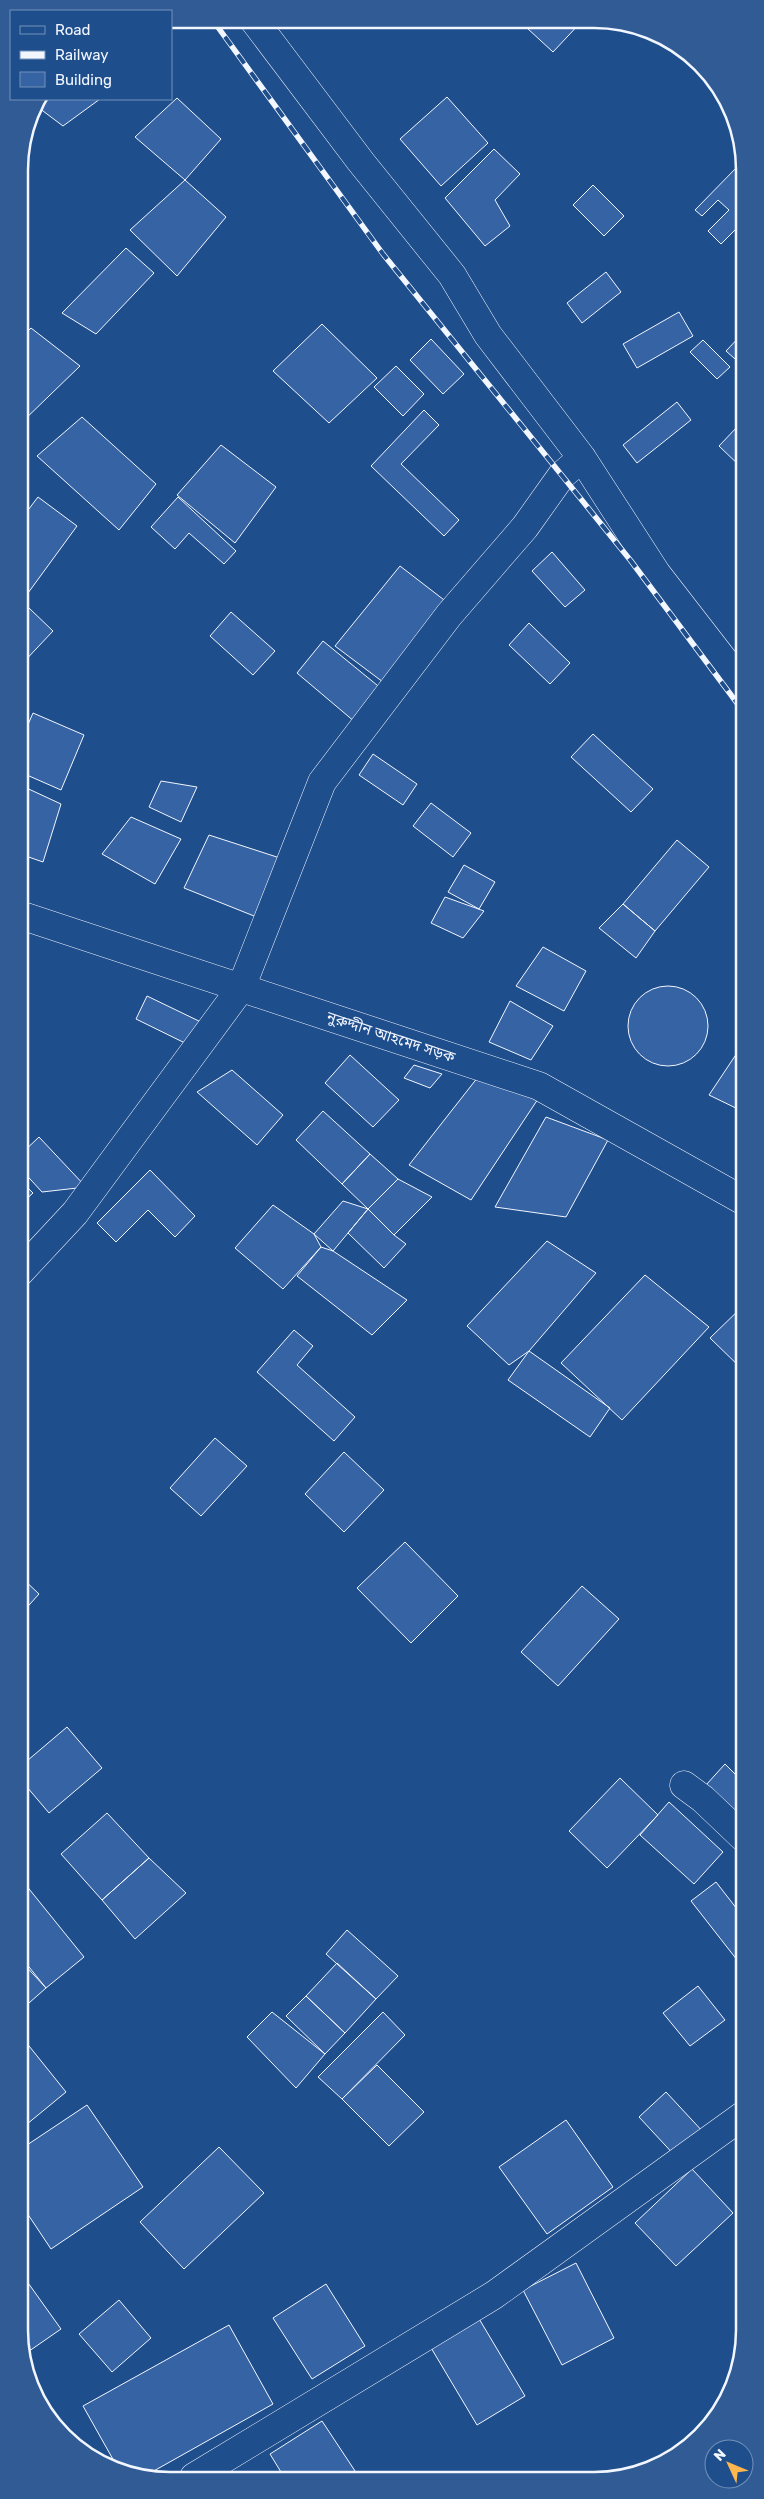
<svg xmlns="http://www.w3.org/2000/svg" width="764" height="2499" viewBox="0 0 764 2499" font-family="Rubik,'Noto Sans Bengali',sans-serif">
<rect width="100%" height="100%" fill="#1f4e8c"/>
<!-- building -->
<path fill="#3563a3" stroke="#f2f6ff" d="M 534,21 L 582,21 L 553,52 L 527,28 Z
M 447,97 L 488,143 L 441,186 L 400,139 Z
M 177,98 L 221,139 L 185,180 L 135,137 Z
M 39,99 L 100,99 L 63,126 L 35,105 Z
M 494,149 L 520,174 L 495,200 L 510,226 L 485,246 L 445,198 Z
M 738,166 L 742,170 L 743,222 L 721,244 L 708,231 L 729,210 L 718,200 L 702,216 L 695,210 Z
M 185,180 L 226,217 L 177,276 L 130,230 Z
M 593,185 L 624,216 L 604,236 L 573,205 Z
M 126,248 L 154,273 L 96,334 L 62,313 Z
M 606,272 L 621,292 L 582,323 L 567,303 Z
M 19,309 L 27,317 L 19,325 Z
M 679,312 L 693,336 L 637,368 L 623,344 Z
M 322,324 L 377,378 L 329,423 L 273,371 Z
M 31,328 L 80,366 L 19,425 L 19,340 Z
M 743,333 L 743,366 L 726,351 Z
M 431,339 L 464,374 L 443,394 L 410,360 Z
M 703,340 L 730,367 L 717,379 L 690,352 Z
M 396,366 L 424,394 L 403,416 L 374,387 Z
M 677,402 L 691,420 L 637,463 L 623,445 Z
M 424,410 L 439,425 L 401,464 L 459,520 L 444,536 L 371,466 Z
M 82,417 L 156,484 L 119,530 L 37,456 Z
M 737,427 L 743,433 L 743,469 L 719,446 Z
M 221,445 L 276,487 L 235,543 L 177,495 Z
M 38,497 L 77,526 L 20,604 L 19,522 Z
M 178,497 L 236,551 L 224,564 L 189,533 L 175,549 L 151,527 Z
M 552,552 L 585,590 L 565,607 L 532,571 Z
M 400,566 L 448,603 L 383,682 L 335,646 Z
M 29,608 L 53,631 L 20,666 L 20,619 Z
M 231,612 L 275,651 L 253,675 L 210,636 Z
M 529,623 L 570,663 L 550,684 L 509,645 Z
M 323,641 L 383,690 L 355,722 L 297,673 Z
M 33,713 L 84,735 L 61,790 L 20,772 L 20,743 Z
M 593,734 L 653,789 L 631,812 L 571,757 Z
M 373,754 L 417,784 L 403,805 L 359,775 Z
M 161,781 L 197,787 L 181,822 L 149,807 Z
M 20,785 L 61,804 L 43,862 L 20,854 Z
M 431,803 L 471,833 L 453,857 L 413,826 Z
M 131,817 L 181,839 L 155,884 L 102,854 Z
M 209,835 L 283,859 L 259,918 L 184,888 Z
M 677,840 L 709,867 L 655,931 L 623,904 Z
M 464,865 L 495,882 L 479,909 L 448,892 Z
M 445,897 L 484,911 L 463,938 L 431,923 Z
M 623,904 L 655,931 L 636,958 L 599,928 Z
M 543,947 L 586,971 L 564,1011 L 516,986 Z
M628 1026a40 40 0 1 1 80 0a40 40 0 1 1-80 0Z
M 147,996 L 203,1023 L 191,1046 L 136,1019 Z
M 510,1001 L 553,1026 L 531,1060 L 489,1042 Z
M 743,1044 L 744,1112 L 709,1095 Z
M 350,1055 L 399,1100 L 373,1127 L 325,1083 Z
M 414,1065 L 442,1074 L 430,1088 L 404,1078 Z
M 232,1070 L 283,1115 L 257,1145 L 197,1092 Z
M 478,1077 L 538,1099 L 471,1200 L 409,1165 Z
M 323,1111 L 370,1154 L 342,1184 L 296,1140 Z
M 546,1117 L 608,1140 L 566,1217 L 495,1207 Z
M 39,1137 L 86,1187 L 42,1192 L 20,1168 L 20,1155 Z
M 370,1154 L 398,1179 L 368,1209 L 342,1184 Z
M 150,1170 L 195,1216 L 175,1237 L 148,1210 L 116,1242 L 97,1223 Z
M 398,1179 L 432,1197 L 394,1235 L 368,1209 Z
M 20,1180 L 33,1193 L 20,1205 Z
M 343,1201 L 368,1209 L 333,1251 L 314,1234 Z
M 273,1205 L 314,1234 L 321,1247 L 283,1289 L 235,1248 Z
M 368,1209 L 394,1235 L 406,1244 L 384,1268 L 348,1233 Z
M 547,1241 L 596,1273 L 529,1351 L 509,1365 L 467,1326 Z
M 321,1247 L 333,1251 L 407,1300 L 372,1335 L 297,1276 Z
M 645,1275 L 709,1327 L 622,1420 L 561,1363 Z
M 744,1305 L 744,1371 L 710,1338 Z
M 294,1330 L 313,1346 L 297,1365 L 355,1417 L 334,1441 L 257,1372 Z
M 529,1351 L 610,1408 L 590,1437 L 508,1380 Z
M 215,1438 L 247,1466 L 201,1516 L 170,1488 Z
M 344,1452 L 384,1490 L 344,1532 L 305,1494 Z
M 405,1542 L 458,1596 L 411,1643 L 357,1588 Z
M 21,1577 L 39,1594 L 21,1614 Z
M 582,1586 L 619,1619 L 558,1686 L 521,1652 Z
M 67,1727 L 102,1768 L 49,1813 L 21,1780 L 21,1766 Z
M 725,1764 L 744,1783 L 744,1820 L 706,1785 Z
M 620,1778 L 658,1815 L 607,1868 L 569,1831 Z
M 669,1802 L 723,1852 L 694,1884 L 640,1835 Z
M 107,1813 L 149,1858 L 102,1900 L 61,1854 Z
M 149,1858 L 186,1893 L 135,1939 L 102,1900 Z
M 21,1879 L 84,1957 L 46,1988 L 21,1957 Z
M 716,1882 L 744,1918 L 745,1963 L 741,1965 L 691,1901 Z
M 347,1930 L 398,1976 L 376,1999 L 326,1954 Z
M 21,1961 L 46,1988 L 21,2010 Z
M 337,1963 L 376,1999 L 345,2033 L 306,1996 Z
M 698,1986 L 725,2020 L 690,2046 L 663,2013 Z
M 306,1996 L 345,2033 L 325,2054 L 286,2016 Z
M 272,2012 L 325,2054 L 296,2088 L 247,2037 Z
M 383,2012 L 405,2035 L 342,2099 L 318,2077 Z
M 21,2036 L 66,2092 L 21,2129 Z
M 377,2065 L 424,2112 L 389,2146 L 342,2099 Z
M 666,2092 L 705,2134 L 678,2159 L 639,2117 Z
M 87,2105 L 143,2187 L 51,2249 L 21,2204 L 21,2149 Z
M 566,2120 L 613,2187 L 547,2234 L 499,2167 Z
M 219,2147 L 264,2193 L 184,2269 L 140,2222 Z
M 692,2169 L 733,2213 L 676,2266 L 635,2223 Z
M 576,2263 L 614,2338 L 562,2365 L 523,2290 Z
M 21,2273 L 61,2329 L 22,2356 Z
M 326,2284 L 365,2346 L 312,2379 L 273,2318 Z
M 119,2300 L 151,2338 L 112,2372 L 79,2334 Z
M 475,2312 L 525,2396 L 477,2425 L 427,2341 Z
M 229,2325 L 273,2404 L 143,2477 L 119,2470 L 83,2406 Z
M 720,2410 L 708,2429 L 682,2450 L 678,2444 Z
M 322,2421 L 359,2477 L 284,2477 L 270,2454 Z"/>
<g fill="none" stroke-linecap="round" stroke-linejoin="round">
<!-- minor casing -->
<g stroke="#f2f6ff" stroke-width="29">
<path id="minor" d="M 253,19 L 361,162 L 452,275 L 488,335 L 582,458 L 657,574 L 743,685
M 20,1272 L 75,1213 L 241,988 L 322,782 L 449,615 L 525,527 L 562,475 L 582,458
M 684,1785 L 703,1799 L 744,1838
M 194,2477 L 494,2295 L 745,2114"/>
</g>
<!-- major casing -->
<g stroke="#f2f6ff" stroke-width="29">
<path id="major" d="M 20,915 L 539,1086 L 744,1201"/>
</g>
<!-- minor -->
<use href="#minor" stroke="#1f4e8c" stroke-width="28"/>
<!-- major -->
<use href="#major" stroke="#1f4e8c" stroke-width="28"/>
<!-- rail casing -->
<g stroke="#f2f6ff" stroke-width="5.5">
<path id="rail" d="M 212,19 L 383,254 L 631,561 L 743,711"/>
</g>
<!-- rail -->
<use href="#rail" stroke="#1f4e8c" stroke-width="4" stroke-dasharray="11" stroke-linecap="butt"/>
</g>
<g text-anchor="middle" dominant-baseline="central" stroke-width="4" stroke-linejoin="round" paint-order="stroke">
<!-- street labels -->
<g font-size="15" fill="#f2f6ff" stroke="#1f4e8c">
<text transform="translate(391 1037) rotate(18)">নুরুদ্দীন আহমেদ সড়ক</text>
</g>
</g>
<!-- crop -->
<path d="M0 0H764V2499H0ZM170 28H594A142 142 0 0 1 736 170V2330A142 142 0 0 1 594 2472H170A142 142 0 0 1 28 2330V170A142 142 0 0 1 170 28Z" fill="#305b95" fill-rule="evenodd"/>
<path fill="none" stroke="#f2f6ff" stroke-width="2.5" d="M170 28H594A142 142 0 0 1 736 170V2330A142 142 0 0 1 594 2472H170A142 142 0 0 1 28 2330V170A142 142 0 0 1 170 28Z"/>
<!-- legend -->
<rect x="10" y="10" width="162" height="90" fill="#1f4e8c" stroke="#7391ba"/>
<rect x="20" y="26" width="25" height="8" fill="#1f4e8c" stroke="#7391ba"/>
<text x="55" y="35" font-size="15" fill="#f2f6ff">Road</text>
<rect x="20" y="51" width="25" height="8" fill="#f2f6ff" stroke="#7391ba"/>
<text x="55" y="60" font-size="15" fill="#f2f6ff">Railway</text>
<rect x="20" y="72" width="25" height="15" fill="#3563a3" stroke="#7391ba"/>
<text x="55" y="85" font-size="15" fill="#f2f6ff">Building</text>
<!-- north arrow -->
<g transform="translate(729 2464) rotate(314)"><circle r="24" fill="#1f4e8c" stroke="#7391ba"/>
<path d="M0-4L9 19L0 12L-9 19Z" fill="#ffb74d"/>
<text y="-8" font-size="14" font-weight="bold" text-anchor="middle" fill="#f2f6ff">N</text>
</g>
</svg>
